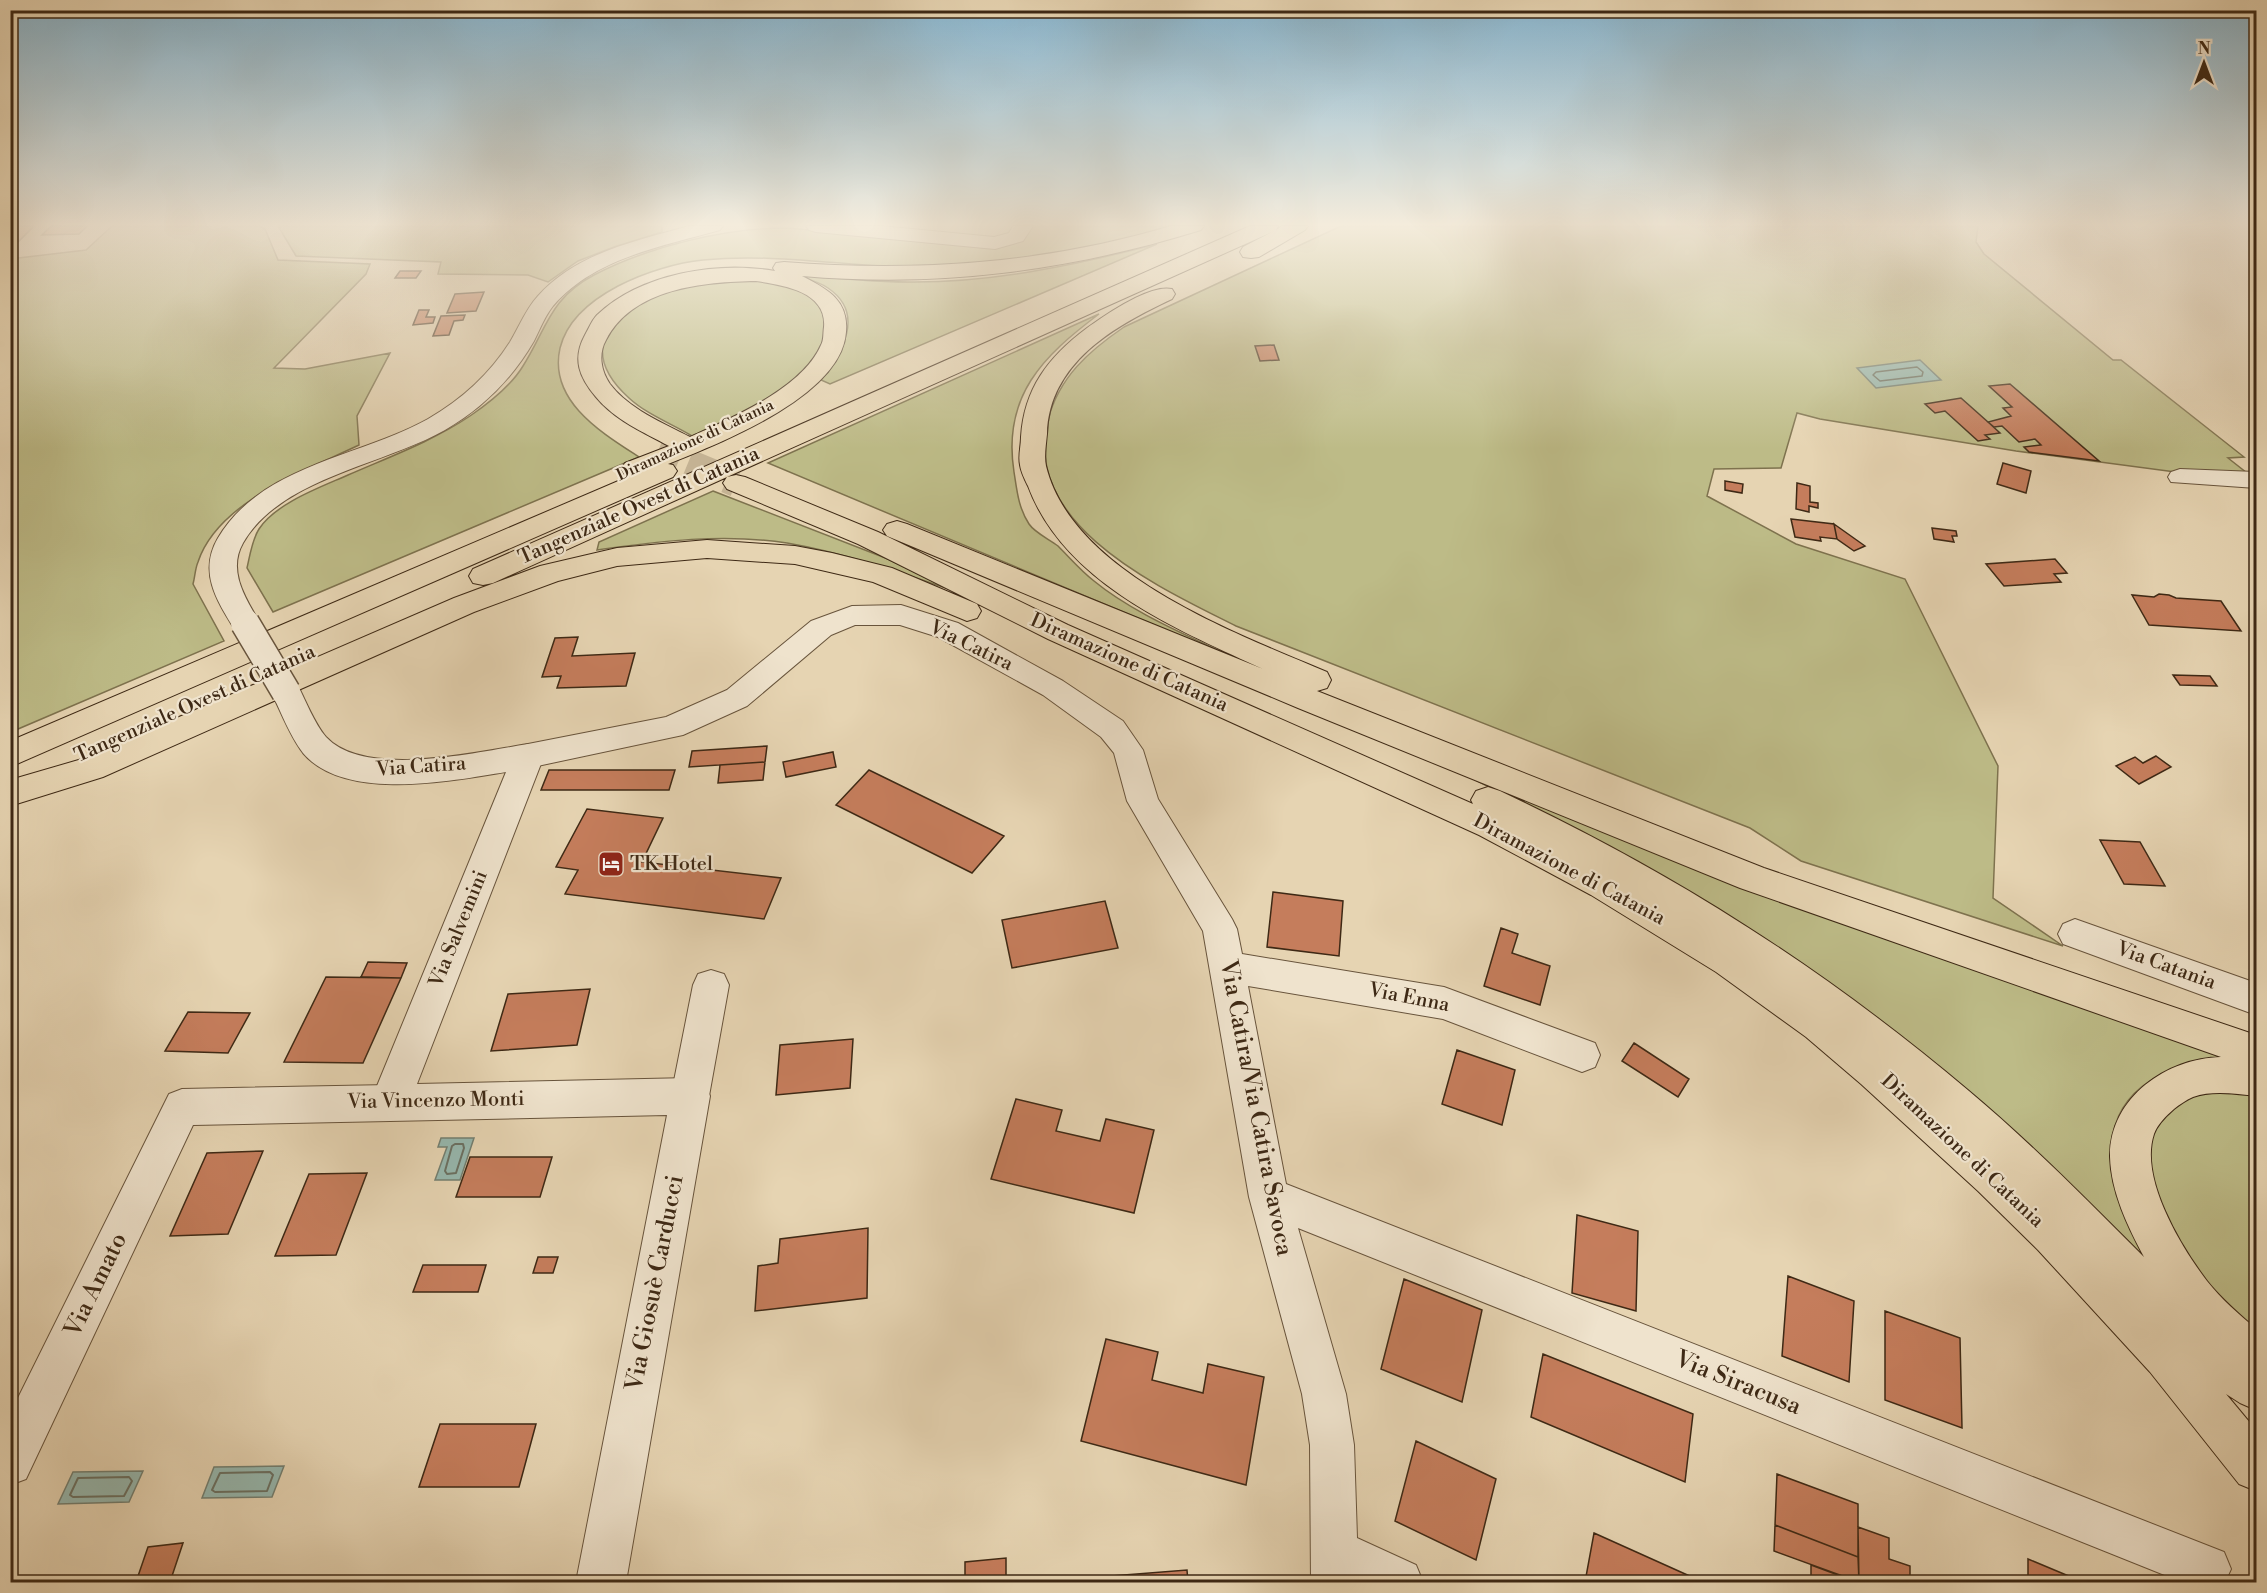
<svg xmlns="http://www.w3.org/2000/svg" width="2267" height="1593" viewBox="0 0 2267 1593" font-family="'Libre Bodoni',serif">
<rect width="100%" height="100%" fill="#e6d4b2"/>
<filter id="stains"><feTurbulence type="fractalNoise" baseFrequency=".00333" numOctaves="4"/><feColorMatrix values="0 0 0 0 .2 0 0 0 0 .09 0 0 0 0 .02 0 0 0 .5 -.17"/></filter>
<radialGradient id="worn" r=".72"><stop offset=".6" stop-color="#630" stop-opacity="0"/><stop offset="1" stop-color="#630" stop-opacity=".3"/></radialGradient>
<!-- green -->
<path fill="#bdbb87" stroke="#7e724e" stroke-width="1.5" d="M 112,226 L 260,226 L 265,229 L 278,260 L 370,264 L 366,274 L 274,368 L 305,369 L 390,353 L 357,416 L 359,445 C 307,470 218,501 198,562 C 195,569 195,577 193,584 L 224,641 L 11,732 L 10,259 L 86,250 Z
M 278,226 L 662,226 L 662,232 L 614,247 L 578,261 L 548,282 L 528,275 L 438,274 L 441,262 L 296,256 Z
M 1031,226 L 1179,226 C 1113,244 1046,258 979,266 C 887,275 794,251 703,260 C 654,265 573,295 560,348 C 548,401 602,433 639,457 L 273,612 L 247,568 C 250,555 252,540 259,529 C 276,503 321,487 348,475 C 389,457 433,441 470,416 C 489,403 511,386 523,366 C 547,328 550,298 594,275 C 650,246 725,228 787,228 L 1001,247 C 1016,244 1025,241 1031,226 Z
M 1341,226 L 1978,226 L 1976,242 L 1984,254 L 2113,360 L 2121,360 L 2244,457 L 2228,458 L 2247,473 L 2183,473 L 2016,451 L 1820,419 L 1797,413 L 1781,468 L 1714,469 L 1707,496 L 1796,544 L 1905,579 L 1998,766 L 1993,898 L 2063,946 L 1801,861 L 1750,828 L 1236,626 C 1161,588 1021,526 1048,420 C 1059,377 1089,351 1124,327 Z
M 1157,244 L 830,384 L 821,380 C 842,352 866,314 828,288 C 818,281 804,278 793,274 C 831,278 869,282 908,282 C 991,283 1076,265 1157,244 Z
M 717,279 C 735,280 755,278 772,281 C 852,299 832,357 778,393 C 752,411 721,422 692,436 C 672,424 646,414 629,398 C 579,353 606,315 659,292 C 676,285 699,283 717,279 Z
M 1099,314 C 1043,356 1002,396 1014,472 C 1017,490 1018,507 1029,524 C 1035,533 1049,539 1058,546 C 1070,558 1081,571 1094,581 C 1134,614 1192,637 1238,660 L 768,463 Z
M 713,491 L 888,559 L 954,591 C 899,572 845,553 787,543 C 724,533 659,541 597,550 L 599,542 Z
M 1464,774 L 1803,905 L 2256,1062 L 2256,1064 C 2236,1062 2217,1059 2197,1062 C 2180,1064 2165,1072 2150,1081 C 2099,1114 2106,1172 2127,1221 C 2137,1243 2163,1272 2177,1293 L 1583,836 Z
M 2235,1088 L 2256,1090 L 2256,1330 L 2224,1303 L 2195,1272 L 2157,1209 L 2147,1153 L 2153,1130 L 2165,1112 L 2184,1099 L 2207,1090 Z"/>
<!-- water -->
<path fill="#96b8af" stroke="#737f71" stroke-width="1.5" d="M 1920,360 L 1941,380 L 1876,388 L 1857,368 Z
M 441,1138 L 474,1138 L 460,1180 L 435,1180 L 447,1147 L 438,1147 Z
M 284,1466 L 272,1497 L 202,1498 L 214,1467 Z
M 143,1471 L 129,1502 L 58,1504 L 73,1472 Z"/>
<g fill="none" stroke-linecap="round" stroke-linejoin="round">
<!-- shore-far1 -->
<path stroke="#6a7062" stroke-width="1.5" d="M 1917,367 L 1923,372 L 1922,376 L 1880,381 L 1873,375 L 1876,372 Z"/>
<!-- shore -->
<path stroke="#6a7062" stroke-width="2" d="M 455,1144 L 463,1144 L 464,1148 L 456,1173 L 447,1174 L 445,1171 L 452,1146 Z
M 270,1472 L 273,1475 L 267,1491 L 215,1492 L 212,1490 L 220,1473 Z
M 129,1477 L 132,1481 L 124,1496 L 73,1497 L 70,1495 L 78,1478 Z"/>
</g>
<!-- building -->
<path fill="#c57d5c" stroke="#3e2915" stroke-width="1.5" d="M 15,226 L 34,226 L 12,248 L 10,230 Z
M 51,226 L 87,226 L 79,234 L 42,235 Z
M 400,271 L 421,271 L 416,278 L 395,278 Z
M 484,292 L 476,311 L 447,313 L 455,294 Z
M 419,310 L 429,310 L 426,317 L 435,317 L 433,323 L 413,325 Z
M 465,315 L 463,320 L 454,321 L 449,335 L 433,336 L 441,316 Z
M 1274,345 L 1279,360 L 1260,361 L 1255,346 Z
M 2010,384 L 2099,461 L 2029,452 L 2024,447 L 2041,445 L 2035,439 L 2019,442 L 2002,426 L 1994,427 L 1988,422 L 2011,416 L 2003,408 L 2012,407 L 1989,386 Z
M 1961,398 L 1988,422 L 2000,433 L 1985,435 L 1990,439 L 1978,441 L 1945,411 L 1935,413 L 1925,404 Z
M 2003,463 L 2031,471 L 2026,493 L 1997,484 Z
M 1725,481 L 1743,484 L 1742,493 L 1725,490 Z
M 1797,483 L 1810,486 L 1810,502 L 1818,503 L 1818,508 L 1809,506 L 1809,512 L 1796,509 Z
M 1791,519 L 1834,524 L 1837,539 L 1820,537 L 1821,541 L 1795,537 Z
M 1834,524 L 1865,546 L 1854,551 L 1837,539 Z
M 1932,528 L 1956,531 L 1957,536 L 1952,536 L 1954,542 L 1934,539 Z
M 2055,559 L 2067,573 L 2054,574 L 2061,582 L 2004,586 L 1986,564 Z
M 2159,594 L 2169,595 L 2176,598 L 2221,601 L 2241,631 L 2149,625 L 2132,595 L 2154,597 Z
M 578,637 L 572,656 L 635,653 L 626,686 L 557,688 L 561,676 L 542,677 L 555,638 Z
M 2173,675 L 2210,676 L 2217,686 L 2180,685 Z
M 767,746 L 765,762 L 689,767 L 692,751 Z
M 833,752 L 836,767 L 786,777 L 783,762 Z
M 2156,756 L 2171,767 L 2139,784 L 2116,766 L 2135,757 L 2143,763 Z
M 765,762 L 763,780 L 718,783 L 720,765 Z
M 549,770 L 675,770 L 669,790 L 541,790 Z
M 869,770 L 1004,836 L 972,873 L 836,805 Z
M 587,809 L 663,818 L 642,862 L 781,878 L 764,919 L 565,894 L 578,870 L 556,867 Z
M 2100,840 L 2140,842 L 2165,886 L 2124,884 Z
M 1273,892 L 1343,901 L 1339,956 L 1267,947 Z
M 1105,901 L 1118,948 L 1012,968 L 1002,920 Z
M 1501,928 L 1518,934 L 1512,953 L 1550,966 L 1540,1005 L 1484,986 Z
M 368,962 L 407,963 L 401,978 L 361,977 Z
M 326,977 L 401,978 L 363,1063 L 284,1062 Z
M 590,989 L 577,1045 L 491,1051 L 508,994 Z
M 188,1012 L 250,1013 L 228,1053 L 165,1051 Z
M 853,1039 L 850,1088 L 776,1095 L 780,1045 Z
M 1634,1043 L 1689,1079 L 1678,1097 L 1622,1061 Z
M 1457,1050 L 1515,1070 L 1502,1125 L 1442,1104 Z
M 1016,1099 L 1062,1110 L 1056,1131 L 1100,1141 L 1106,1119 L 1154,1130 L 1134,1213 L 991,1179 Z
M 263,1151 L 228,1234 L 170,1236 L 207,1153 Z
M 470,1157 L 552,1157 L 540,1197 L 456,1197 Z
M 367,1173 L 336,1255 L 275,1256 L 309,1174 Z
M 1577,1215 L 1638,1231 L 1636,1311 L 1572,1293 Z
M 868,1228 L 867,1298 L 755,1311 L 758,1266 L 778,1263 L 780,1239 Z
M 538,1257 L 558,1257 L 553,1273 L 533,1273 Z
M 423,1265 L 486,1265 L 478,1292 L 413,1292 Z
M 1788,1276 L 1854,1301 L 1849,1382 L 1782,1356 Z
M 1404,1279 L 1482,1310 L 1462,1402 L 1381,1369 Z
M 1885,1311 L 1960,1338 L 1962,1428 L 1885,1400 Z
M 1106,1339 L 1158,1352 L 1152,1380 L 1203,1393 L 1208,1364 L 1264,1377 L 1246,1485 L 1081,1441 Z
M 1543,1354 L 1693,1414 L 1685,1482 L 1531,1417 Z
M 440,1424 L 536,1424 L 519,1487 L 419,1487 Z
M 1416,1441 L 1496,1479 L 1476,1560 L 1395,1521 Z
M 1777,1474 L 1858,1504 L 1858,1557 L 1775,1525 Z
M 1775,1525 L 1858,1557 L 1859,1582 L 1774,1551 Z
M 1858,1527 L 1889,1538 L 1889,1559 L 1910,1566 L 1910,1581 L 1913,1582 L 1859,1582 Z
M 1594,1533 L 1703,1582 L 1585,1582 Z
M 183,1543 L 170,1582 L 136,1582 L 148,1547 Z
M 1006,1558 L 1006,1582 L 965,1582 L 965,1562 Z
M 2028,1559 L 2083,1582 L 2028,1582 Z
M 1811,1565 L 1857,1582 L 1811,1582 Z
M 1187,1570 L 1188,1582 L 1048,1582 L 1048,1581 Z"/>
<g fill="none" stroke-linecap="round" stroke-linejoin="round">
<!-- motorway-tunnel-far1 -->
<path stroke="#c4b293" stroke-width="23" stroke-dasharray="23 11" stroke-linecap="butt" d="M 658,451 L 691,465"/>
<!-- motorway-tunnel -->
<path stroke="#c4b293" stroke-width="28" stroke-dasharray="28 14" stroke-linecap="butt" d="M 688,463 L 736,483"/>
<!-- minor casing -->
<g stroke="#68543c" stroke-width="2">
<path id="minor" d="M 806,226 L 881,226 L 994,237 L 1009,233 L 1013,226 L 1033,226 L 1023,241 L 995,249 L 816,232 L 809,230 Z
M 2180,469 L 2256,472 L 2256,488 L 2171,482 L 2168,477 L 2171,472 Z
M 901,605 L 958,623 L 1063,681 L 1123,721 L 1143,750 L 1158,799 L 1232,919 L 1237,929 L 1242,954 L 1444,987 L 1595,1043 L 1600,1055 L 1595,1067 L 1582,1072 L 1443,1019 L 1248,986 L 1286,1184 L 2224,1552 L 2231,1569 L 2225,1582 L 2182,1582 L 1298,1228 L 1346,1394 L 1354,1445 L 1357,1538 L 1416,1565 L 1423,1582 L 1311,1582 L 1310,1445 L 1302,1394 L 1249,1197 L 1203,931 L 1127,801 L 1114,753 L 1101,737 L 1043,695 L 938,637 L 900,625 L 855,625 L 831,635 L 747,706 L 683,735 L 528,768 L 517,764 L 513,756 L 517,748 L 528,744 L 666,717 L 727,690 L 811,621 L 852,606 Z
M 2075,919 L 2256,983 L 2256,1015 L 2063,944 L 2058,934 L 2063,924 Z
M 711,970 L 724,974 L 729,985 L 709,1096 L 703,1108 L 690,1114 L 677,1108 L 671,1096 L 693,985 L 698,974 Z
M 390,1085 L 403,1091 L 409,1103 L 403,1115 L 390,1121 L 193,1125 L 26,1479 L 10,1485 L 10,1414 L 169,1094 L 182,1089 Z"/>
</g>
<!-- tertiary casing -->
<g stroke="#68543c" stroke-width="2">
<path id="tertiary" d="M 689,226 L 723,226 L 720,230 C 663,246 594,258 553,306 C 545,316 540,329 534,341 C 512,379 483,408 445,430 C 384,465 280,478 243,543 C 227,571 246,599 260,623 L 255,630 L 245,633 L 235,630 C 217,601 198,572 218,538 C 261,465 360,457 428,419 C 461,400 489,375 510,342 C 519,327 526,309 538,296 C 576,253 636,241 689,226 Z
M 286,681 L 297,684 C 306,701 314,723 326,737 C 365,779 477,752 528,744 L 539,747 L 544,756 L 417,1084 L 690,1078 L 704,1083 L 710,1096 L 626,1582 L 576,1582 L 667,1115 L 390,1121 L 376,1116 L 370,1103 L 506,772 C 451,781 344,802 303,753 C 289,735 281,711 271,692 L 275,684 Z"/>
</g>
<!-- motorway casing -->
<g stroke="#3e2915" stroke-width="2">
<path id="motorway" d="M 1171,226 L 1204,226 L 1201,230 C 1068,271 941,288 802,276 C 827,289 849,300 846,332 C 842,396 720,443 668,464 L 673,465 L 677,471 L 673,477 L 10,767 L 10,741 L 630,476 L 625,475 L 621,469 L 625,463 L 669,446 C 643,432 615,420 596,397 C 579,377 572,359 585,335 C 589,328 592,320 597,315 C 641,273 718,261 775,271 L 773,268 L 776,263 L 784,262 C 916,272 1044,264 1171,226 ZM 756,281 C 782,285 827,291 824,327 C 823,333 824,340 821,345 C 802,389 731,418 690,437 C 663,423 629,409 610,384 C 601,371 598,354 606,340 C 633,288 703,282 756,281 Z
M 1250,226 L 1278,226 L 1276,230 L 1282,226 L 1308,226 L 1305,230 L 1259,257 L 1251,258 L 1243,257 L 1240,252 L 1243,247 L 1272,232 L 727,477 L 736,475 L 745,477 L 878,532 L 1068,625 L 1473,804 L 1471,800 L 1476,791 L 1488,787 L 1500,791 C 1674,873 1822,967 1969,1091 C 2031,1143 2087,1200 2144,1257 C 2128,1227 2111,1192 2110,1157 C 2109,1098 2167,1058 2221,1057 L 1740,888 L 1298,708 L 887,536 L 883,530 L 887,524 L 897,521 L 907,524 L 1263,669 C 1176,629 1064,583 1028,486 C 1025,480 1021,472 1020,465 C 1018,456 1021,446 1021,437 C 1024,389 1048,357 1087,328 C 1105,315 1150,284 1172,289 L 1175,294 L 1172,299 C 1114,326 1049,363 1047,434 C 1046,444 1044,457 1046,466 C 1072,573 1235,633 1327,672 L 1331,680 L 1327,688 L 1317,691 L 1764,868 L 2256,1035 L 2256,1096 C 2236,1094 2213,1090 2193,1097 C 2186,1100 2179,1105 2174,1109 C 2166,1116 2157,1125 2154,1134 C 2139,1178 2181,1247 2207,1281 C 2221,1299 2239,1314 2256,1329 L 2256,1410 L 2240,1403 L 2226,1394 L 2256,1430 L 2256,1491 L 2239,1484 L 2150,1372 L 2038,1250 L 1978,1191 L 1861,1084 L 1806,1037 L 1716,972 L 1591,895 L 1479,835 L 1048,639 L 858,544 L 727,489 L 723,483 L 727,477 L 493,583 L 483,585 L 473,583 L 469,576 L 473,569 Z
M 707,540 L 795,546 L 832,553 L 892,568 L 977,604 L 981,611 L 977,618 L 967,621 L 873,582 L 795,564 L 707,558 L 617,566 L 558,581 L 474,612 L 103,777 L 10,806 L 10,780 L 82,759 L 454,598 L 540,566 L 617,548 Z"/>
</g>
<!-- minor -->
<use href="#minor" fill="#efe3cd" fill-rule="evenodd"/>
<!-- tertiary -->
<use href="#tertiary" fill="#efe3cd" fill-rule="evenodd"/>
<!-- motorway -->
<use href="#motorway" fill="#e6d4b2" fill-rule="evenodd"/>
<!-- tertiary-bridge casing -->
<g stroke="#68543c" stroke-width="31" stroke-linecap="butt">
<path id="tertiary-bridge" d="M 245,623 L 286,692"/>
</g>
<!-- tertiary-bridge -->
<use href="#tertiary-bridge" stroke="#efe3cd" stroke-width="28"/>
</g>
<!-- sky -->
<linearGradient id="sky" x2="0" y2="1"><stop stop-color="#87b6d1"/><stop offset="0.5" stop-color="#f4ecdc"/><stop offset="1" stop-color="#f4ecdc" stop-opacity="0"/></linearGradient>
<rect width="2267" height="449" fill="url(#sky)"/>
<!-- icons -->
<defs>
<g id="hotel-square" transform="scale(1.35)"><rect x="-9" y="-9" width="18" height="18" rx="4" fill="#8f2418" stroke="#efe3cd"/><path d="M-6-4.5h1.5V1H6V5H4.5V3h-9V5H-6ZM-4 0a1.8 1.8 0 1 1 3.6 0ZM.5 0V-2.5h3Q6-2.5 6 0Z" fill="#fff"/></g>
</defs>
<g fill-rule="evenodd">
<use href="#hotel-square" x="611" y="864"/>
</g>
<g text-anchor="middle" dominant-baseline="central" stroke-width="4.5" stroke-linejoin="round" paint-order="stroke">
<!-- far-street labels -->
<g font-size="16" fill="#3e2915" stroke="#efe3cd">
<text transform="translate(695 440) rotate(-25)">Diramazione di Catania</text>
</g>
<!-- street labels -->
<g font-size="20" fill="#3e2915" stroke="#efe3cd">
<text transform="translate(639 506) rotate(-24)">Tangenziale Ovest di Catania</text>
<text transform="translate(971 646) rotate(26)">Via Catira</text>
<text transform="translate(1129 663) rotate(24)">Diramazione di Catania</text>
<text transform="translate(195 704) rotate(-24)">Tangenziale Ovest di Catania</text>
<text transform="translate(421 767) rotate(-4)">Via Catira</text>
<text transform="translate(1569 870) rotate(28)">Diramazione di Catania</text>
<text transform="translate(459 929) rotate(-68)">Via Salvemini</text>
<text transform="translate(2166 966) rotate(20)">Via Catania</text>
<text transform="translate(1409 998) rotate(11)">Via Enna</text>
<text transform="translate(436 1101) rotate(-1)">Via Vincenzo Monti</text>
<text transform="translate(1962 1151) rotate(43)">Diramazione di Catania</text>
</g>
<!-- poi labels -->
<g font-size="20" fill="#3e2915" stroke="#efe3cd" text-anchor="start">
<text x="630" y="864">TK Hotel</text>
</g>
<!-- near-street labels -->
<g font-size="24" fill="#3e2915" stroke="#efe3cd">
<text transform="translate(1256 1108) rotate(79)">Via Catira/Via Catira Savoca</text>
<text transform="translate(655 1283) rotate(-79)">Via Giosuè Carducci</text>
<text transform="translate(96 1285) rotate(-64)">Via Amato</text>
<text transform="translate(1738 1383) rotate(22)">Via Siracusa</text>
</g>
</g>
<!-- margin -->
<rect width="2267" height="1593" fill="none" stroke="#e6d4b2" stroke-width="36"/>
<rect x="12" y="12" width="2243" height="1569" fill="none" stroke="#3e2915" stroke-width="3"/>
<rect x="18" y="18" width="2231" height="1557" fill="none" stroke="#3e2915" stroke-width="1.5"/>
<!-- north arrow -->
<g transform="translate(2204 63)" stroke="#efe3cd" stroke-width="4.5" paint-order="stroke">
<path d="M0-4.5L10 22L0 15L-10 22Z" fill="#3e2915"/>
<text y="-9" font-size="16" font-weight="bold" text-anchor="middle" fill="#3e2915">N</text>
</g>
<rect width="100%" height="100%" filter="url(#stains)"/>
<rect width="100%" height="100%" fill="url(#worn)"/>
</svg>
